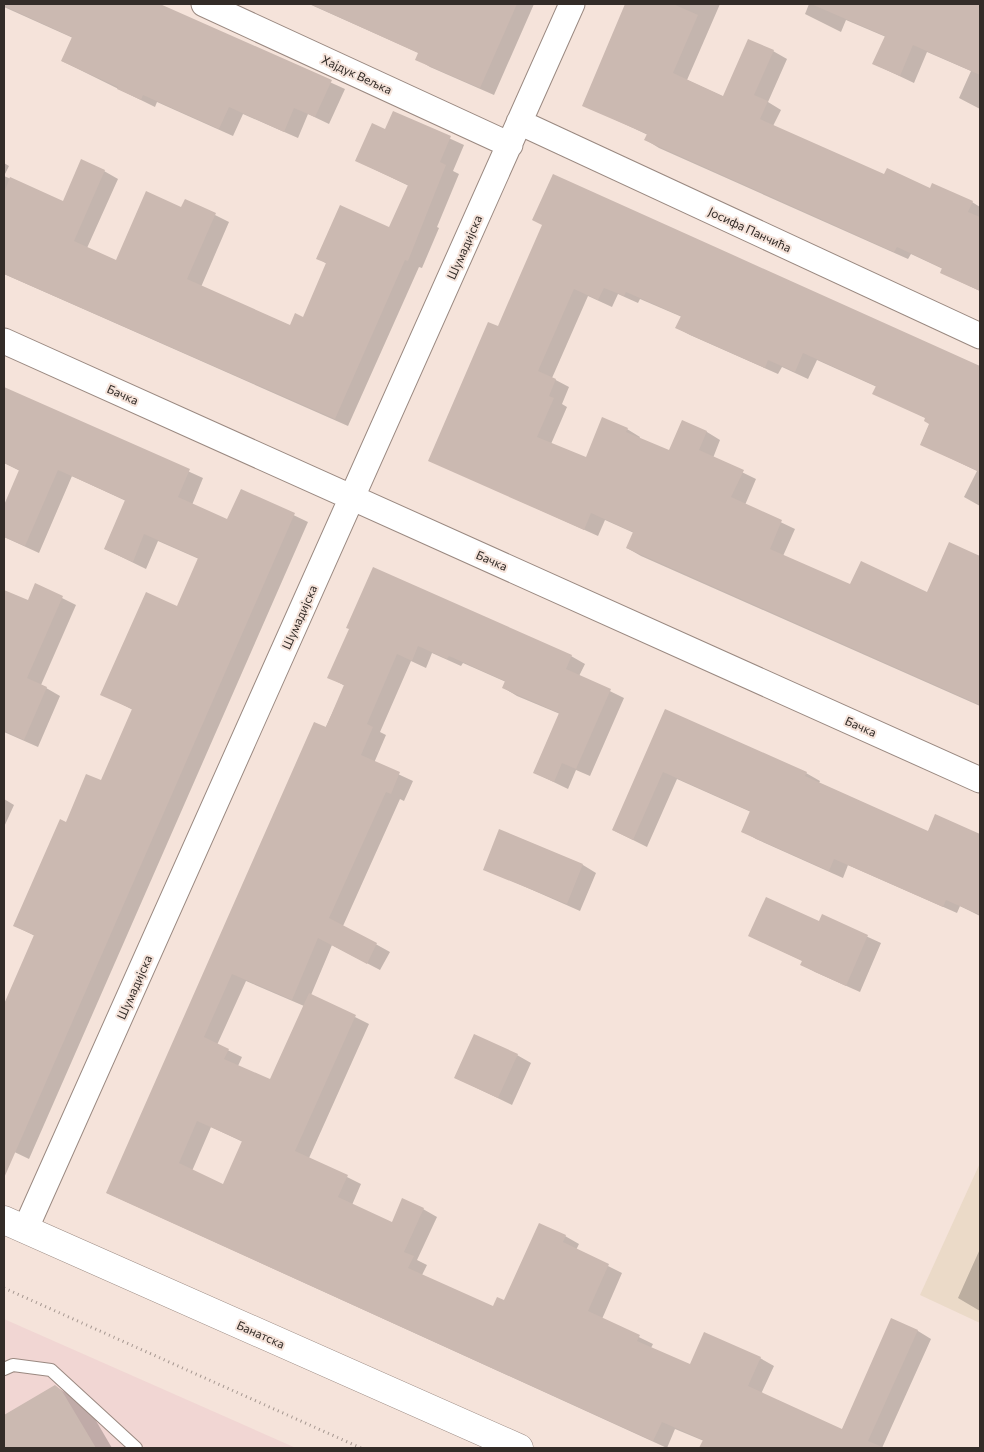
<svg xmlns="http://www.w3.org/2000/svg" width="984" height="1452" viewBox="0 0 984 1452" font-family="Commissioner,sans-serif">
<rect width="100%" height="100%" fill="#f5e3da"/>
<!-- commercial -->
<path fill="#ebdac8" d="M 980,1163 L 980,1323 L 920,1295 Z"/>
<!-- industrial -->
<path fill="#f1d6d3" d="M 4,1319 L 296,1448 L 4,1448 Z"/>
<!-- shadow -->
<path fill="#0003" fill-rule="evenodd" d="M 4,4 L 157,4 L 345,89 L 329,124 L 308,114 L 298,138 L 243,114 L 233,136 L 157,102 L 155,107 L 76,68 L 62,61 L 73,38 L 4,7 Z
M 309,4 L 406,4 L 435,16 L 445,10 L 448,4 L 534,4 L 494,95 L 430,67 L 417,59 L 419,53 Z
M 627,4 L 720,4 L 687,80 L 724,97 L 773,51 L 787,59 L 768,102 L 781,110 L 773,126 L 885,176 L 972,202 L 980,207 L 980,291 L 942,273 L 943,269 L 911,254 L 908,259 L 659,148 L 646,140 L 648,135 L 584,105 Z
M 809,4 L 980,4 L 980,109 L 959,98 L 971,71 L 927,52 L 914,83 L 874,64 L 886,37 L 846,20 L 841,32 L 805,14 Z
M 394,113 L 464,145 L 453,171 L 459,174 L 437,227 L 439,228 L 422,268 L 419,267 L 348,426 L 4,274 L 4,163 L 9,166 L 4,176 L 63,202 L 104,171 L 118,179 L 87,248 L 117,261 L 182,209 L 185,200 L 229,222 L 201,287 L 291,326 L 304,318 L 327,264 L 318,258 L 390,228 L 409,186 L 357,161 L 386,131 Z
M 553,175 L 980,367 L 980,506 L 964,497 L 977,471 L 921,444 L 930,423 L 926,418 L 874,393 L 877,387 L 817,360 L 808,379 L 782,367 L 778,374 L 690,335 L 677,328 L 682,317 L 640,299 L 638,303 L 618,294 L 612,307 L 588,296 L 552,378 L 569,387 L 562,404 L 567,407 L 551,444 L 586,458 L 627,429 L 640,437 L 639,439 L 669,452 L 683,422 L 707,432 L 720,440 L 713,458 L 756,479 L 745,505 L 795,529 L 783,556 L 851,586 L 928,594 L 950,544 L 980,558 L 980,706 L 641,556 L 627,548 L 634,533 L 605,520 L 598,536 L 429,460 L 499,328 L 543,225 Z
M 4,388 L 203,478 L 192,505 L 228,521 L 241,490 L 308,522 L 29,1159 L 4,1147 L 4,1052 L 9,1039 L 4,1037 L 4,1007 L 35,936 L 15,926 L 66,823 L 102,782 L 133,710 L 102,694 L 177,608 L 199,559 L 158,541 L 146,569 L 105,549 L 126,501 L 72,476 L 39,553 L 4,537 L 4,508 L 20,471 L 4,463 Z
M 36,585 L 76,605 L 41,685 L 60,696 L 38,747 L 4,732 L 4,591 L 28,602 Z
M 350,629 L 571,656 L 585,664 L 579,676 L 624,698 L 590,776 L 576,770 L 568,789 L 535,773 L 560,714 L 517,696 L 504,688 L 506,682 L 463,663 L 461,666 L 432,653 L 426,668 L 411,661 L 380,732 L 386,735 L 374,763 L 413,781 L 404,801 L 400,799 L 343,926 L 390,952 L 380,970 L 332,945 L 311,995 L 369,1024 L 309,1158 L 361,1184 L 352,1205 L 392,1224 L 423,1209 L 437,1217 L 417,1260 L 427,1265 L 422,1275 L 493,1308 L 505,1301 L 565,1236 L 579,1244 L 576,1250 L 622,1273 L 602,1319 L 653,1344 L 651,1348 L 690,1366 L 760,1358 L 774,1366 L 761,1394 L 842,1430 L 892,1320 L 918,1331 L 931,1339 L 882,1448 L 701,1448 L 704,1441 L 675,1429 L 667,1448 L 107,1193 L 345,686 L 329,677 ZM 246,981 L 304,1006 L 271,1081 L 238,1066 L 242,1057 L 217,1045 ZM 211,1127 L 243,1142 L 224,1186 L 192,1171 Z
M 665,711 L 806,773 L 820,781 L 819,783 L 928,832 L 936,816 L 980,835 L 980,916 L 960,906 L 957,913 L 848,865 L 843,878 L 756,839 L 743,831 L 751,812 L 677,779 L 647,847 L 613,830 Z
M 4,799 L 14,805 L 4,827 Z
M 583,865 L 596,873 L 580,911 L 485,869 Z
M 822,916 L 881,943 L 860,992 L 815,972 L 801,964 L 803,961 L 750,936 L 819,923 Z
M 517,1055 L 531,1063 L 512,1105 L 456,1078 Z
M 980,1249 L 980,1311 L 958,1298 Z
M 55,1386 L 88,1407 L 112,1448 L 4,1448 L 4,1417 Z"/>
<!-- building -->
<path fill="#cbb9b1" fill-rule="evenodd" d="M 4,4 L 160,4 L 332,80 L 315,117 L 294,108 L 284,132 L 229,107 L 219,129 L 143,95 L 141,100 L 117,89 L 118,87 L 61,61 L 72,37 L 4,6 Z
M 310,4 L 517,4 L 480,88 L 415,60 L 418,53 Z
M 625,4 L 673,4 L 698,15 L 673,73 L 723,96 L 748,39 L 774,50 L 754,95 L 768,101 L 760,119 L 884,174 L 887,168 L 930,188 L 932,183 L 973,201 L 968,212 L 980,217 L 980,291 L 940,273 L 942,268 L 897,247 L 894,252 L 644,140 L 647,134 L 582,106 Z
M 811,4 L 980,4 L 980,75 L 913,45 L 900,76 L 872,64 L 885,36 Z
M 393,111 L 451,136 L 440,162 L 446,165 L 408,261 L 405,260 L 335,419 L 4,274 L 4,193 L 10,177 L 63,201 L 81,159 L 105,170 L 74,241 L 116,260 L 146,191 L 181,207 L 185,199 L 216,213 L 187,279 L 290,325 L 295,313 L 303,317 L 326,263 L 316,259 L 340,205 L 389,227 L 408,185 L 355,161 L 372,123 L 385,129 Z
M 553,174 L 980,366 L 980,472 L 920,445 L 929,424 L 924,421 L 925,418 L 872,394 L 876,386 L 803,353 L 795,372 L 768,360 L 765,368 L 675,328 L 681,316 L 626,292 L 624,296 L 604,288 L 598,300 L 574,289 L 538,371 L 556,379 L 549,396 L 554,398 L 537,437 L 586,457 L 602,417 L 628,428 L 626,432 L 669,450 L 682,420 L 707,431 L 699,450 L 744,470 L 731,497 L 782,520 L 770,549 L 850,584 L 861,561 L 927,592 L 949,542 L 980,556 L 980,705 L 626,548 L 633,532 L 591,513 L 584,530 L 428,461 L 488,322 L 498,326 L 521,273 L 542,225 L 532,220 Z
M 4,387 L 190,469 L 178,497 L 227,519 L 241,489 L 295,513 L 4,1178 L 4,1004 L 34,935 L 13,926 L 60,819 L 66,822 L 86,774 L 101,780 L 132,709 L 100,695 L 146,592 L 177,606 L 198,558 L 144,534 L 133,562 L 104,549 L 125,500 L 58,470 L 25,546 L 4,537 L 4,505 L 19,470 L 4,463 Z
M 373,567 L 572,655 L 566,669 L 611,689 L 576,769 L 562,763 L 554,782 L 533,773 L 559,713 L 502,688 L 505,681 L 449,656 L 447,659 L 418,646 L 412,661 L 397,654 L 367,724 L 373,727 L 361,755 L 400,772 L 391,794 L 386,792 L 329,918 L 377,943 L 367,964 L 318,938 L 292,1000 L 232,974 L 204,1037 L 229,1049 L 224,1059 L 270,1079 L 309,993 L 356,1015 L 295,1151 L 348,1175 L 338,1197 L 392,1222 L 402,1198 L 424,1208 L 404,1252 L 414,1256 L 408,1268 L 493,1306 L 497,1297 L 504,1300 L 539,1223 L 566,1235 L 563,1242 L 609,1264 L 588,1311 L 640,1335 L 637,1341 L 690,1364 L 704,1332 L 761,1357 L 748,1386 L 842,1429 L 891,1318 L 918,1330 L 868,1441 L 885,1448 L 699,1448 L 703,1440 L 662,1422 L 653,1441 L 106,1193 L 314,722 L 326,727 L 344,685 L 327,678 L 349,629 L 346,628 ZM 197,1121 L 242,1141 L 223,1184 L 179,1163 Z
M 35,583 L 63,596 L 27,678 L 47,687 L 24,740 L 4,731 L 4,590 L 28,600 Z
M 665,709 L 807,772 L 805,776 L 928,831 L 935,814 L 980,834 L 980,915 L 946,900 L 943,907 L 834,859 L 829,871 L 741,832 L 750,811 L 663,772 L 633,840 L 612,830 Z
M 499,829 L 583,864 L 567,904 L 483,870 Z
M 766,897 L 819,921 L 822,914 L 868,935 L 846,986 L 800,965 L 802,961 L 748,936 Z
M 474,1034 L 518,1054 L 498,1098 L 454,1078 Z
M 55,1385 L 62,1391 L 96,1448 L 4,1448 L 4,1415 Z"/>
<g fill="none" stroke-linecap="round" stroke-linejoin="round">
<!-- service casing -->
<g stroke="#9a8981" stroke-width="14">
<path id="service" d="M 4,1369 L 13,1365 L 51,1370 L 136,1448"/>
</g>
<!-- minor casing -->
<g stroke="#9a8981" stroke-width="27">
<path id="minor" d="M 204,4 L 510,145
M 519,122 L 980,336
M 4,341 L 980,780
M 25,1230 L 572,4"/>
</g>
<!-- tertiary casing -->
<g stroke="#9a8981" stroke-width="29">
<path id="tertiary" d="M 4,1220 L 519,1448"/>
</g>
<!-- path -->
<path stroke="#a59790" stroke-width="3" stroke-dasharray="1 4" stroke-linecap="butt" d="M 4,1288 L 361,1448"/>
<!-- service -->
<use href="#service" stroke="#fff" stroke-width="12"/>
<!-- minor -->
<use href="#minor" stroke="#fff" stroke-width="25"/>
<!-- tertiary -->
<use href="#tertiary" stroke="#fff" stroke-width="28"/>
</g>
<g text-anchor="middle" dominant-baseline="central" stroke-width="4" stroke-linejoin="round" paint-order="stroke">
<!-- street labels -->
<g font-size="12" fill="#332c28" stroke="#f5e3da">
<text transform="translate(357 74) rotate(25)">Хајдук Вељка</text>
<text transform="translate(750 229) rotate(25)">Јосифа Панчића</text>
<text transform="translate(464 247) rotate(-66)">Шумадијска</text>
<text transform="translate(123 394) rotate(24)">Бачка</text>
<text transform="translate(492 560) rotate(24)">Бачка</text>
<text transform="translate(299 617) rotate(-66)">Шумадијска</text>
<text transform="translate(861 726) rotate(24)">Бачка</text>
<text transform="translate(134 987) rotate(-66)">Шумадијска</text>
<text transform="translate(261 1334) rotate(24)">Банатска</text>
</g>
</g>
<!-- border -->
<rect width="984" height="1452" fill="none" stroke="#332c28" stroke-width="10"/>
</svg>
